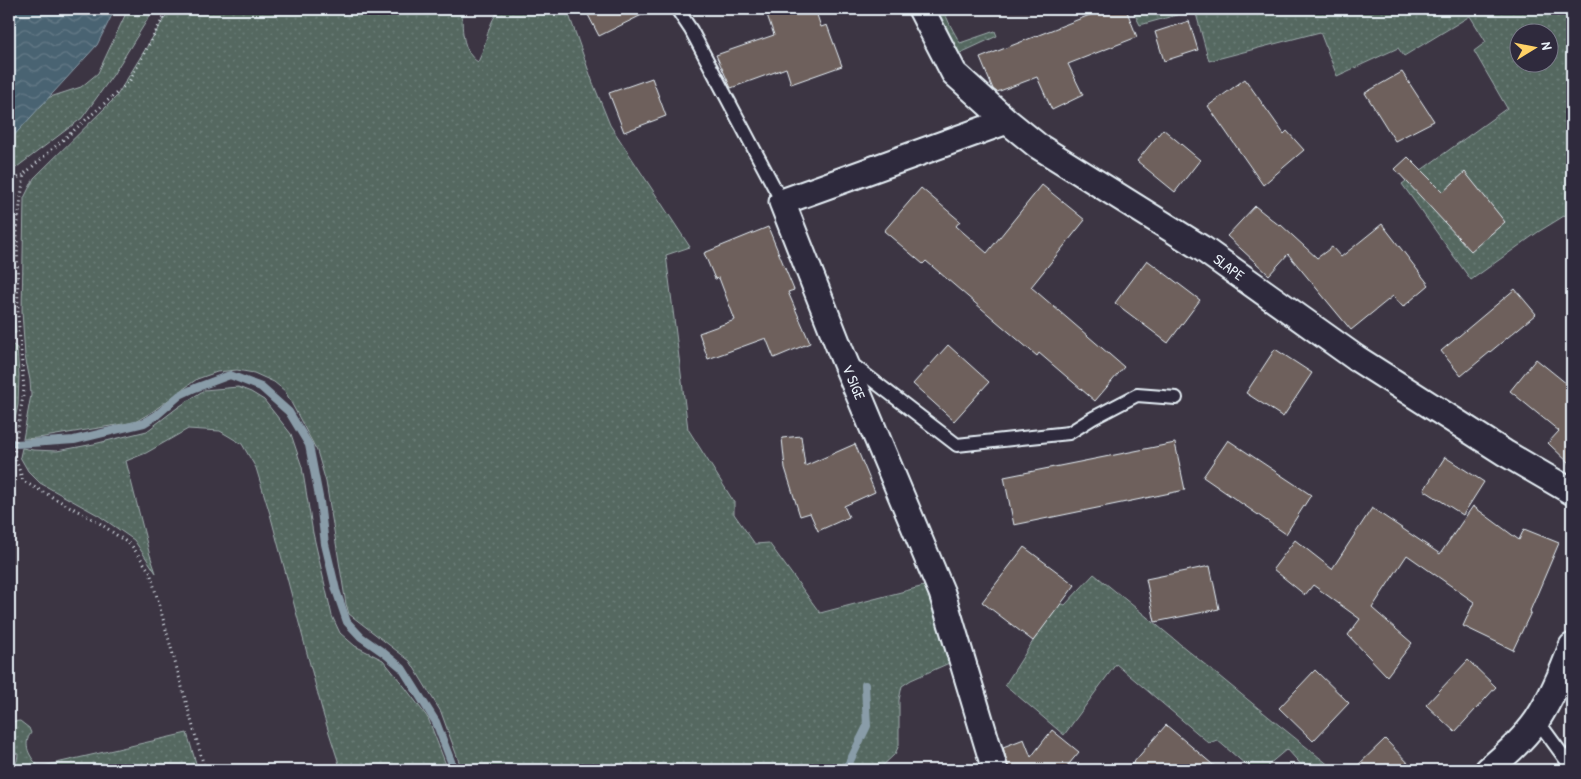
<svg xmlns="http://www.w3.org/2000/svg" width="1581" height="779" viewBox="0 0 1581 779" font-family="'Patrick Hand',sans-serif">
<defs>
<pattern id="grass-dots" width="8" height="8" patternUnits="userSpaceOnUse" patternTransform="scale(1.25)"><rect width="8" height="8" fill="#546861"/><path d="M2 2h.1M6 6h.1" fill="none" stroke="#6d7e78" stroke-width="1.8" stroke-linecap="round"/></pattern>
<pattern id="water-waves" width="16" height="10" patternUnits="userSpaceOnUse" patternTransform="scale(1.25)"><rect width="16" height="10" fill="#4a6372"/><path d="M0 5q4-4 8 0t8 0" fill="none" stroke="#647a87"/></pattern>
</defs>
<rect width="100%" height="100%" fill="#3c3543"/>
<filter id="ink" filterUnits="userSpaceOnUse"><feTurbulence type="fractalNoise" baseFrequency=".02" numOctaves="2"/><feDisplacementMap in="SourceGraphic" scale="10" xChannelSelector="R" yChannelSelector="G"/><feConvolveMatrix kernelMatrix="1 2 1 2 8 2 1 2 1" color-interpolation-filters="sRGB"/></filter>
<g filter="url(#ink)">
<!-- grass -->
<path fill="url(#grass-dots)" stroke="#9eacac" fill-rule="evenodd" d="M 128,9 L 154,9 L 113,75 L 82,118 L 9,173 L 9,126 L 41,100 L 81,87 L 98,73 Z
M 170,9 L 463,9 C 461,26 462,52 478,62 C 487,45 487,21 501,9 L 567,9 L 593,83 L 610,125 L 690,247 L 666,255 L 688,429 L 734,502 L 734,514 L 755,544 L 769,543 L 820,613 L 928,585 L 956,660 L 911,680 L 902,686 L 899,700 L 899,745 L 895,754 L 878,770 L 462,770 L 441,712 L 410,661 L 349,614 L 346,604 L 326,482 L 317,451 L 285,391 L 274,382 L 254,373 L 237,370 L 217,372 L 197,379 L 152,412 L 135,422 L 38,438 L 23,439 L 31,395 L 30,380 L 25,356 L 22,311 L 24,198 L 34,178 L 116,97 Z
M 933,9 L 944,9 C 947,21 954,32 960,43 L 995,31 L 997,36 L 956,55 Z
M 1132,9 L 1572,9 L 1572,211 L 1538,232 L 1471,280 L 1402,184 L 1507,108 L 1474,51 L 1486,42 L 1470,16 L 1404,56 L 1398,48 L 1337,76 L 1320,32 L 1209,61 L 1195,10 L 1140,25 ZM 1518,32 L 1548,32 L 1548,62 L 1518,62 Z
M 9,190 L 16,194 L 13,231 L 14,320 L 16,333 L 9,334 Z
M 9,342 L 17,348 L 19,375 L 18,405 L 9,447 Z
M 238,387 L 251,392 L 264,400 L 291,434 L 302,467 L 313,533 L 332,616 L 340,633 L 355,646 L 383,660 L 404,686 L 428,718 L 448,770 L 341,770 L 324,717 L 270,514 L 256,468 L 242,444 L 220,431 L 188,429 L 146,453 L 126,461 L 149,552 L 156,573 L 134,540 L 98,515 L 40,483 L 28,471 L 20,457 L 22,448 L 33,450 L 57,451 L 94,444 L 147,431 L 177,408 L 204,390 Z
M 1094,574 C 1175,639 1254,706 1335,770 L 1306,770 L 1287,749 L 1268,765 L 1273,770 L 1252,770 L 1217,740 L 1209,743 L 1116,664 L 1064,735 L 1005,685 L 1058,602 L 1065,605 Z
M 20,721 L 29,728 L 31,733 C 22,745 30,757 39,767 L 187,733 L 198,770 L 11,770 L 17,761 L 18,754 L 9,750 L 9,722 Z"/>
<!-- water -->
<path fill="url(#water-waves)" stroke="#899ca8" d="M 9,9 L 115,9 L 97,45 L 9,141 Z"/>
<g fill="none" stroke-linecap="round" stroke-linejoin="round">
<!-- stream -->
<path stroke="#899ca8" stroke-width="8" d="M 9,442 L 16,444 L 74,440 L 144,423 L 157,415 L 180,395 L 195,388 L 230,375 L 261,387 L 289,412 L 309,445 L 320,502 L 325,544 L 336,590 L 347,622 L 361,637 L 384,653 L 402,668 L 436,722 L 452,764 L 456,770
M 843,770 L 849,763 L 867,726 L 865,685"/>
</g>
<!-- building -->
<path fill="#6e615c" stroke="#e8f1f8" d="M 585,9 L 654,9 L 599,36 Z
M 765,9 L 815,9 L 821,27 L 827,25 L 842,66 L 791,84 L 786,68 L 731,88 L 716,55 L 774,35 Z
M 1105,9 L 1126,9 L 1137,37 L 1068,64 L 1083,95 L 1052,110 L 1037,77 L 997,92 L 993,89 L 980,58 Z
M 1189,21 L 1198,50 L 1164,61 L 1155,32 Z
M 1402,72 L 1434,121 L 1395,141 L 1365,93 Z
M 652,78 L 666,116 L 624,132 L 609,93 Z
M 1245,79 L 1284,134 L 1287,131 L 1304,150 L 1263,185 L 1208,106 Z
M 1163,129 L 1200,160 L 1175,192 L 1137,161 Z
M 1408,157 L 1443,192 L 1465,172 L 1505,222 L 1471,251 L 1395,169 Z
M 1042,185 L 1085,220 L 1031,287 L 1124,367 L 1095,401 L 1039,353 L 1037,356 L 926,261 L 923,264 L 884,231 L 921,188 L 960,221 L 956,226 L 987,253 Z
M 1255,206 L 1280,226 L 1281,225 L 1317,258 L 1332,247 L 1341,257 L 1382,224 L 1429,285 L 1403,307 L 1393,296 L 1351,330 L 1288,254 L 1269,275 L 1227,236 Z
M 768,227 L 794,290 L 788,292 L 810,343 L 774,358 L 766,338 L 708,359 L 699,333 L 735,320 L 719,278 L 715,279 L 704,253 Z
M 1147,260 L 1200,300 L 1168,343 L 1115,303 Z
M 1515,289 L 1536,314 L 1461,376 L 1441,351 Z
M 948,345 L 989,382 L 954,421 L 913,384 Z
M 1275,349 L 1312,373 L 1283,417 L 1246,393 Z
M 1536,359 L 1572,388 L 1572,466 L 1548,443 L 1559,431 L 1510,391 Z
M 801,436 L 805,466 L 855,444 L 875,492 L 844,506 L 849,517 L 818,531 L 810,513 L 800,516 L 785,468 L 782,438 Z
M 1228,440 L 1311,495 L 1286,534 L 1203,477 Z
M 1175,443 L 1185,490 L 1014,525 L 1004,477 Z
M 1445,457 L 1484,482 L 1463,515 L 1424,490 Z
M 1473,506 L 1519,540 L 1524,529 L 1559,543 L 1530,611 L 1531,612 L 1513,650 L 1463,626 L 1474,602 L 1407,555 L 1372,608 L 1412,643 L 1387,676 L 1348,635 L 1360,619 L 1313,585 L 1305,595 L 1273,569 L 1295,540 L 1332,569 L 1372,508 L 1440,554 Z
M 1024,547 L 1075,585 L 1033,641 L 982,602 Z
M 1210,566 L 1219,609 L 1155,622 L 1146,579 Z
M 1468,660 L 1496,687 L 1455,732 L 1426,705 Z
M 1315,670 L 1349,703 L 1313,741 L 1279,708 Z
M 1166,725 L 1198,752 L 1219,770 L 1127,770 Z
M 1052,730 L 1079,752 L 1064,770 L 1009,770 L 1003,747 L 1024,739 L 1031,757 Z
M 1385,739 L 1415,770 L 1353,770 Z"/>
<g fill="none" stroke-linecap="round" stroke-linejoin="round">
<!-- service casing -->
<g stroke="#e8f1f8" stroke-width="16">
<path id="service" d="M 677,9 L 691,30 L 782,202
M 849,362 L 957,445 L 1069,433 L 1093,418 L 1137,395 L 1176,398
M 1537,720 L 1572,768"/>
</g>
<!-- minor casing -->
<g stroke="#e8f1f8" stroke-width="29">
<path id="minor" d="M 921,9 L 954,73 L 1007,121 L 1038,146 L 1203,249 L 1356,358 L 1505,453 L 1572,492
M 995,770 L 942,593 L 843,357 L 782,202 L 1007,121
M 1488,770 C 1506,755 1524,739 1537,720 C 1552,697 1563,671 1572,646"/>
</g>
<!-- path -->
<path stroke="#e8f1f8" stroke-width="3" stroke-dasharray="1 4" stroke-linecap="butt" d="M 168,9 L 129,82 L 24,174 L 17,229 L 18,316 L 24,389 L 14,454 L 23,481 L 98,522 L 132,546 L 150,572 L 205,770
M 9,182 L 23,175"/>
<!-- service -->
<use href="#service" stroke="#2f2a3d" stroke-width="12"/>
<!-- minor -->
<use href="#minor" stroke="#2f2a3d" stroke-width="25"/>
</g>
</g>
<g text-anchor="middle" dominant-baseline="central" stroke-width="4" stroke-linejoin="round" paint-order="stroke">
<!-- street labels -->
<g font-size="15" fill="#e8f1f8" stroke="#2f2a3d">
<text transform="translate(1229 267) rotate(36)">SLAPE</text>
<text transform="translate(854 382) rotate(67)">V SIGE</text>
</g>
</g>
<!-- margin -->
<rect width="1581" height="779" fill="none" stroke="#2f2a3d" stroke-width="30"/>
<rect x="15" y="15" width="1551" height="749" fill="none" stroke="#e8f1f8" stroke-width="2" filter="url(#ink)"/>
<!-- north arrow -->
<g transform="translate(1534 48) rotate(80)"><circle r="24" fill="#2f2a3d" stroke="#797a88"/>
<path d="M0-4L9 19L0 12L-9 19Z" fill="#ffd166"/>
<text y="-8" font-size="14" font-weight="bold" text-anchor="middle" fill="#e8f1f8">N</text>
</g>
</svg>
